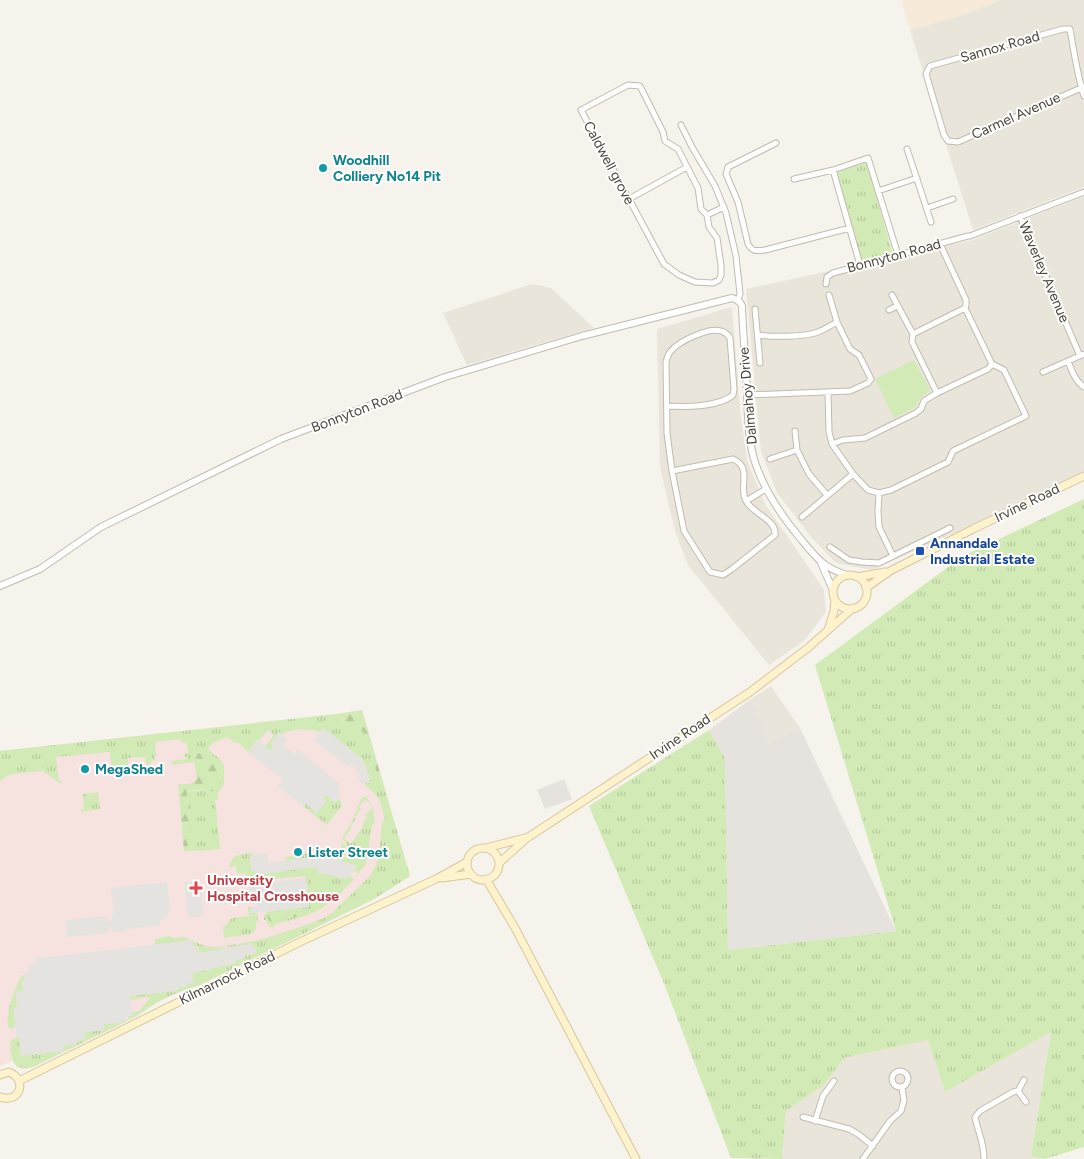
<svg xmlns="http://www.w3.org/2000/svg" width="1084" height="1159" viewBox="0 0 1084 1159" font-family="Figtree,sans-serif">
<defs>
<pattern id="grass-tufts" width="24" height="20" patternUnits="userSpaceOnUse" patternTransform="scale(1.25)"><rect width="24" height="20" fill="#d2eab5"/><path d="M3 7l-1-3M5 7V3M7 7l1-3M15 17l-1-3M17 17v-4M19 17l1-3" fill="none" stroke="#b6ca9c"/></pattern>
<pattern id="forest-firs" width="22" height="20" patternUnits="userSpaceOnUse" patternTransform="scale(1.25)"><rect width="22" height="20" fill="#d2eab5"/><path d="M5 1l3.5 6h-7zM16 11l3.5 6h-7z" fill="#b6ca9c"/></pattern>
</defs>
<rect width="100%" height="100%" fill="#f6f3ec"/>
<!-- residential -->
<path fill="#eae5da" d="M 1000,0 L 1084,0 L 1084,187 L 973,230 L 910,30 L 965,14 Z
M 1084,196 L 1084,474 L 872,570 L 836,563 L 811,537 L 777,493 L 761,451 L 746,289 L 973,240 Z
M 532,284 L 551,288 L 594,328 L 467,365 L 443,313 Z
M 732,307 L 740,409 L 747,460 L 765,504 L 824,590 L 826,612 L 804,641 L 769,665 L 688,565 L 675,531 L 660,467 L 657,329 Z
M 771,686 L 800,728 L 769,745 L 751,699 Z
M 1051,1032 L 1031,1157 L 1042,1159 L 782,1159 L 786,1111 L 824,1085 L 844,1058 L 928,1040 L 945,1092 Z"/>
<!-- commercial -->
<path fill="#f7ead8" d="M 901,0 L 1000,0 L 965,14 L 910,30 Z"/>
<!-- industrial -->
<path fill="#e6e2dd" d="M 751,699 L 769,744 L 800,728 L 896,931 L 728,950 L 725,758 L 709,730 Z
M 564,779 L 572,799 L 545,809 L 537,790 Z"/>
<!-- medical -->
<path fill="#f6e3e0" d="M 362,710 L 410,876 L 374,899 L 200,985 L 177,993 L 156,1003 L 138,1016 L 33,1067 L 26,1069 L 19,1068 L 15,1065 L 12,1061 L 0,1066 L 0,751 L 337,714 Z"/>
<!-- grass -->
<path fill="url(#grass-tufts)" d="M 864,163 L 867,164 L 892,251 L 890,255 L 864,260 L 861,259 L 837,172 Z
M 1084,499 L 1084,1147 L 1045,1159 L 1031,1157 L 1051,1032 L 945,1092 L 928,1040 L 844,1058 L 824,1085 L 786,1111 L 782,1159 L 731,1158 L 665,986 L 589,806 L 709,730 L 725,758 L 728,950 L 896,931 L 815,665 L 963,556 Z
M 337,714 C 343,724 351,730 363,731 L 366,735 L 376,770 L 378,773 L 383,787 L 384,786 L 410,876 L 374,899 L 200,985 C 185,990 169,995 156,1003 C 146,1009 139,1015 129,1020 L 128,1016 L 132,1015 L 132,1012 L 139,1011 L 150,998 L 146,997 L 131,1000 L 130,996 L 175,991 L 179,989 L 179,987 L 193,977 L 192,973 L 236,963 L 236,958 L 256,953 L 255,948 L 253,948 L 252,944 L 226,948 L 225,946 L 260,940 L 312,923 L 326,917 L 334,911 L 369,877 C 381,862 380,839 382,821 L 384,822 L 385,820 L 380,801 L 377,796 L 365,785 L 365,783 L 370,783 L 365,764 L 360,757 L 323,728 L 320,732 L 312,730 L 300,729 L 286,732 L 283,735 L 279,732 L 274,747 L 271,751 L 265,746 L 274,735 L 268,730 L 259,741 L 257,740 L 248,752 L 240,744 L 234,742 L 227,737 L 213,743 L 208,749 L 222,761 L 224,766 L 224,784 L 218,793 L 218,799 L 215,800 L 220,849 L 199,851 L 198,850 L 186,851 L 190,840 L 187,792 L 208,789 C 218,795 220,780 222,773 L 209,755 L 203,755 L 198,753 L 194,762 L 172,765 L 171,761 L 188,759 L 187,757 L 184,757 L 184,754 L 188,753 L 187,743 L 182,743 L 181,739 L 155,742 L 156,756 L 155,756 L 155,760 L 151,761 L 151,766 L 148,766 L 146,763 L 145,757 L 128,758 L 128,766 L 124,769 L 112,775 L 110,752 L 56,757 L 59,781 L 62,781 L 60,784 L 47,774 L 42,771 L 12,774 L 5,777 L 0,782 L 0,751 Z
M 98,792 L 100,809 L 81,812 L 81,809 L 84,809 L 83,794 Z
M 326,795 L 335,802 L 338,799 L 341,802 L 342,805 L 327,825 L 303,806 L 305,803 L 326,801 L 323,799 Z
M 362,797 L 366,797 L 372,805 L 365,800 L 359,807 L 361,809 L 354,818 L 355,820 L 350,827 L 351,829 L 344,838 L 351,844 L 363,826 L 362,825 L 367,818 L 365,815 L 373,807 L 375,822 L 372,825 L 366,864 L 358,874 L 354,870 L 356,866 L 341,861 L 342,858 L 349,857 L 346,843 L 342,838 L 351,823 Z
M 341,841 L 345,845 L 347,855 L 340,856 L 339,860 C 321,856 304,858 286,861 L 285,857 L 311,852 L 312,854 L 332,851 L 333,853 L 342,852 Z
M 253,852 L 253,855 L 250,856 L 252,871 L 318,867 L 318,873 L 327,874 L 346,879 L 347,875 L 354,879 C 346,887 338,896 329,903 C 314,916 292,919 274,925 L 274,927 L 272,928 L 268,925 L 266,920 L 264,920 L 264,915 L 269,911 L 309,907 L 306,878 L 305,876 L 247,881 L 246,873 L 237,874 L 236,866 L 230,867 L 230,862 L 232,862 L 232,859 L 235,856 Z
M 251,907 L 251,913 L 257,913 L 258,920 L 256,921 L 256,927 L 255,931 L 251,934 L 224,938 L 223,926 L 225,926 L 232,918 L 249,916 L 248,908 Z
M 168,936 L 176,938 L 184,937 L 207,947 L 217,947 L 223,946 L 223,949 L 199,953 L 193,946 L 192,940 L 155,945 L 155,939 Z
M 22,975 L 24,975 L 24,980 L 22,980 L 23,991 L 16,992 C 17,1004 19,1019 13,1029 L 8,1027 C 6,1010 14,990 22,975 Z
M 126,1018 L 127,1021 L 33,1067 C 12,1071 12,1061 10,1044 L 12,1040 L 17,1037 L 19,1038 L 21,1055 L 63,1050 L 63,1046 C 76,1044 78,1044 85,1032 L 104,1030 L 104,1024 C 112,1023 121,1024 126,1018 Z"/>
<!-- forest -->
<path fill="url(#forest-firs)" d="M 362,710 L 384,786 L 383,787 L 378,773 L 376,771 L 366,735 L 363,731 L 349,729 L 337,714 Z
M 198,753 C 202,755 205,754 209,755 C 222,757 223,770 220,781 C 219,785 219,788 214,790 C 209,793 212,791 207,790 C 202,788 192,790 187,792 L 190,840 L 186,851 L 184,852 L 178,784 C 185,784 192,785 197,779 L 194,762 Z
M 302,909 L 303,915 L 287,919 L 281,919 L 274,924 L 271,924 L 268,918 L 267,915 L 271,913 Z"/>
<!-- green -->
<path fill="#d2eab5" d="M 914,360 L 929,388 L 929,391 L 920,398 L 916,407 L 894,418 L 875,379 Z"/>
<!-- parking -->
<path fill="#e5e3e0" d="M 323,728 L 360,757 L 365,764 L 369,775 L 370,783 L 360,783 L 359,776 L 354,766 L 351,764 L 348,767 L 313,740 Z
M 279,732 L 288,739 L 283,745 L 294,754 L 298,750 L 340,784 L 337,789 L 342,794 L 335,802 L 326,795 L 323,799 L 326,801 L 317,813 L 306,804 L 303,806 L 278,786 L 283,780 L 248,752 L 257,740 L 271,750 L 274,747 L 270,744 Z
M 266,853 L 268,863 L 311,857 L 331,858 L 357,866 L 351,876 L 347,875 L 346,879 L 327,874 L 318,873 L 317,867 L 305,868 L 258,875 L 254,871 L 252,871 L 249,856 Z
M 306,878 L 309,907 L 251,913 L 251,907 L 257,906 L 256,895 L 250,896 L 249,884 Z
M 200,881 L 204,916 L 188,918 L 184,882 Z
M 167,882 L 170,908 L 169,913 L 165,919 L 160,921 L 160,925 L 127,929 L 126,925 L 126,931 L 113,932 L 112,928 L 109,928 L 109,933 L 67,937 L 65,920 L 107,916 L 107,921 L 112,920 L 112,915 L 114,915 L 111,888 Z
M 192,940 L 193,946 L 198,946 L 199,953 L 252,944 L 256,953 L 245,956 L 244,959 L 238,960 L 236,959 L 236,963 L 192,973 L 194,983 L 188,984 L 186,987 L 179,987 L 179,989 L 175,991 L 130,996 L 132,1015 L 128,1016 L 124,1021 L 120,1023 L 104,1024 L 104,1030 L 85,1032 L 86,1039 L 80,1040 L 76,1044 L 63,1046 L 64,1051 L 21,1056 L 19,1038 L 17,1037 L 13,1008 L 18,1007 L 16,992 L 23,991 L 22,980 L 24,980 L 24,973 L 29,972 L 29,965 L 35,964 L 34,959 Z"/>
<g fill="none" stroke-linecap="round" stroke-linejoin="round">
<!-- minor casing -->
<g stroke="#c2bbae" stroke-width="7">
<path id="minor" d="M 1084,87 L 1081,88 L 958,142 L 948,141 L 944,135 L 926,74 L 930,66 L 1063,29 L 1070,29 C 1074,52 1077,74 1084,96
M 681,125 L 692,147 L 715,186 L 726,213 L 736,256 L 740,294 L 738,300
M 776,143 L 728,167 L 726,174 L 738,202 L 748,244 C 752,252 757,251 765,250 L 850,228
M 907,149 L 931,222
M 833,170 L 860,265
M 794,179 L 833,170 L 868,158 L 898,255
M 878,191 L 917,178
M 629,199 L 687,167
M 927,208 L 953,199
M 707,215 L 701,209 L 698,188 L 678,149 L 665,141 L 663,132 L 640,86 L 628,85 L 581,110 L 664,264 L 679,275 L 695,282 L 713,283 L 719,280 L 721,275 L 721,265 L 717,238 L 709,227 L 707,215 L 724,207
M 1020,216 L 1080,356
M 970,236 L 1084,192
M 940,244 L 966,300 L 966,305 L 965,308
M 826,284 L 827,277 L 833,273 L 968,236
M 892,295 L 913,334
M 755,309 L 760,363
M 889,310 L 897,306
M 758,335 C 773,337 801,337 815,333 C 822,331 830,326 837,322
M 1068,361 C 1072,371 1075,381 1084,387
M 1043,372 L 1084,354
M 828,393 L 829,432 L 832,444 L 853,474 L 868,490 L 879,493 L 891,490 L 948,462 L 953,451 L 1026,416 L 1004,370 L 992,364 L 965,308
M 937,393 L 912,342 L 913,334 L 965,308
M 747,395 L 850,391 L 868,383 L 871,379 L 859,355 L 850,349 L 837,322 L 829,295
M 667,406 C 685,407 719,407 733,395 L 734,389 L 730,338 C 728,335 725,332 721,331 C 709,327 679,341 671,351 C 668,354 667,358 666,362 L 667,433 L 672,471 L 684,531 L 710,572 L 723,575 L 732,569 L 775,535 C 777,520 753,514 746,501 C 738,486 753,468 733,459 L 672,471
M 795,431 L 797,450 L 809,474 L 827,495
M 832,444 L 843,440 L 865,438 L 916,413 L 921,409 L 924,401 L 937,393 L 988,369 L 992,364
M 770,459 L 797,450
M 879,493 L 878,511 L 879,527 L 893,556
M 746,501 L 766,489
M 802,517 L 853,474
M 830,547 L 849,560 L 862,562 L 879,563 L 950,528
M892 1079a8 8 0 1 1 16 0a8 8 0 1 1-16 0Z
M 1018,1091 L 1024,1080
M 803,1117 L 849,1129 L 858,1134 L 873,1146
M 815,1121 L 823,1096 L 834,1081
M 863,1159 L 890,1121 L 901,1111 L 904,1100 L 902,1088
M 984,1159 C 984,1142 978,1132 975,1117 L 980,1111 L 1013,1092 L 1018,1091 L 1026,1102"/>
</g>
<!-- tertiary casing -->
<g stroke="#c2bbae" stroke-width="8">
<path id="tertiary" d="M 821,563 L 833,590
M 0,586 L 40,569 L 101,527 L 281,439 L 445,377 L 582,336 L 732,298 C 737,300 740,301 742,306 C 743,335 746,365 747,394 C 748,416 748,438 754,459 C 763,489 780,514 800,538 C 815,556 823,568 847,575"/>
</g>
<!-- secondary casing -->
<g stroke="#d6c79b" stroke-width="9">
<path id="secondary" d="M833 592a17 17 0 1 1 34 0a17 17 0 1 1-34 0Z
M 857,577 L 885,572
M 866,588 L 890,571 L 973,529 L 1084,476
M 828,630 L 834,611 L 835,600
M 486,848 L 525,838
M467 864a16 16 0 1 1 32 0a16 16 0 1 1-32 0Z
M 499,863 L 527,838 L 750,692 L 809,647 L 853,608
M 442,878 L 471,874
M 486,879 L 515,928 L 636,1159
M 0,1075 L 9,1072 C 28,1080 20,1104 0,1097
M 19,1081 L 302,941 L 436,879 L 467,862"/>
</g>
<!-- minor -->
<use href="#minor" stroke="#fff" stroke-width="5"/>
<!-- tertiary -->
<use href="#tertiary" stroke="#fff" stroke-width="6"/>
<!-- secondary -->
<use href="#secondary" stroke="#fff3cd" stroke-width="7"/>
</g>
<!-- markers -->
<g fill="#0f9aa8" stroke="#fff" stroke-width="2">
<circle cx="323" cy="168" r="5"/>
<circle cx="85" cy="769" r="5"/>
<circle cx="298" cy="852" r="5"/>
</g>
<rect fill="#1a4fb4" stroke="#fff" stroke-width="2" x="915" y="546" width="10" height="10" rx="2.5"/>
<path fill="#e0444e" stroke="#fff" stroke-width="2" d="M193.5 880.5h5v5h5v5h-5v5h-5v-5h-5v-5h5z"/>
<g text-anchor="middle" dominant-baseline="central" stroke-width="4" stroke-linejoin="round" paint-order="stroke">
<!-- street labels -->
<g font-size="14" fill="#4b4439" stroke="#fff">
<text transform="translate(1000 47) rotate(-16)">Sannox Road</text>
<text transform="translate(1016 116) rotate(-24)">Carmel Avenue</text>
<text transform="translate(609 163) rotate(62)">Caldwell grove</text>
<text transform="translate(894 256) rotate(-15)">Bonnyton Road</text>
<text transform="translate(1044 272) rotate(67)">Waverley Avenue</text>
<text transform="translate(748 396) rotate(-95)">Dalmahoy Drive</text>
<text transform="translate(357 411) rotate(-21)">Bonnyton Road</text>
<text transform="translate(1027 503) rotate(-26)">Irvine Road</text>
<text transform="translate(680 737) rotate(-34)">Irvine Road</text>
<text transform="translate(227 978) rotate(-26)">Kilmarnock Road</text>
</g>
<!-- culture labels -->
<g font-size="14" font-weight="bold" fill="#0d838f" stroke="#fff" text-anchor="start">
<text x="333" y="160">Woodhill<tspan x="333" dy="16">Colliery No14 Pit</tspan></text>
<text x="95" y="769">MegaShed</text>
<text x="308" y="852">Lister Street</text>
</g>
<!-- transit labels -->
<g font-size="14" font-weight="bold" fill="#164399" stroke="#fff" text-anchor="start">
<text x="930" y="543">Annandale<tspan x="930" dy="16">Industrial Estate</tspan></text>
</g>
<!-- health labels -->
<g font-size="14" font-weight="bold" fill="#be3a42" stroke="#fff" text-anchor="start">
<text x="207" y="880">University<tspan x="207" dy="16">Hospital Crosshouse</tspan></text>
</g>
</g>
</svg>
